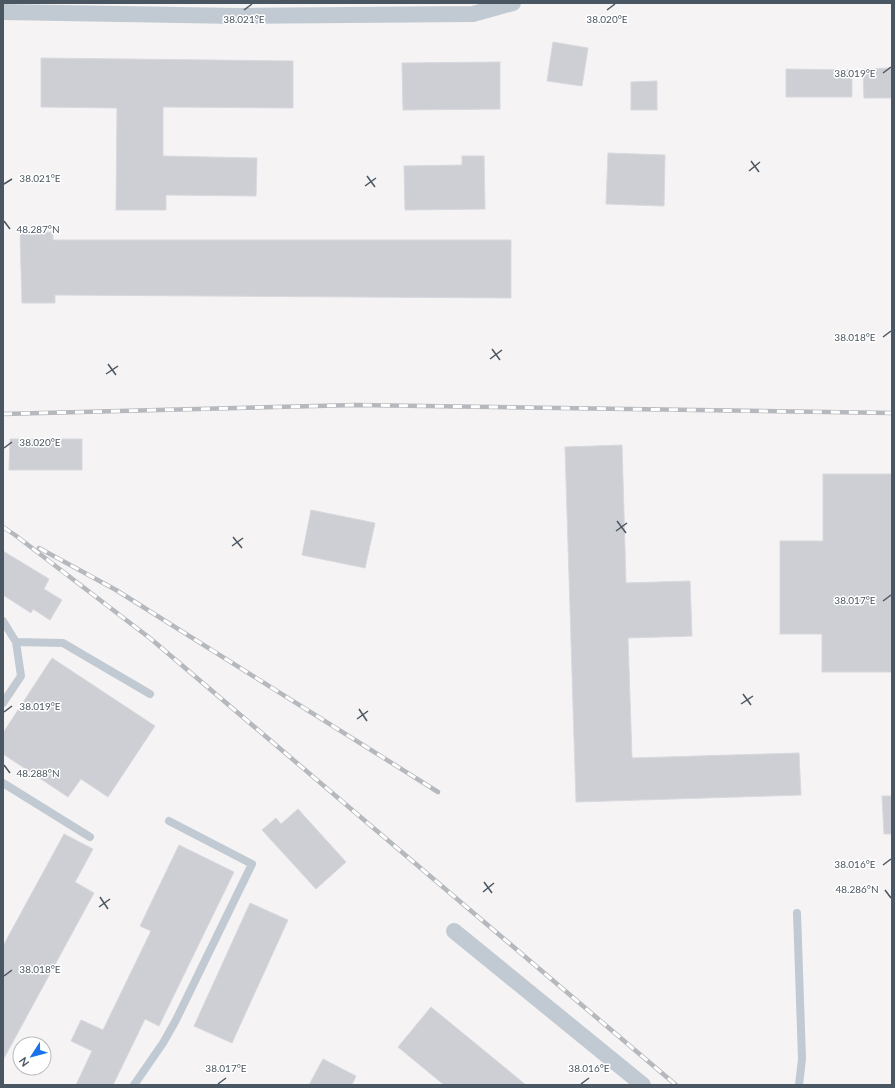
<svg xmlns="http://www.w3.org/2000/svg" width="895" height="1088" viewBox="0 0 895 1088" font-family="Lato,sans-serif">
<rect width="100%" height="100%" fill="#f5f3f3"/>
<!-- building -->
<path fill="#cdcfd5" stroke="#d7d9de" d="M 553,42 L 588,48 L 582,86 L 547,81 Z
M 41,58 L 293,61 L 293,108 L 163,107 L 163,156 L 257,158 L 256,196 L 166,195 L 166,210 L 116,210 L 117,108 L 41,107 Z
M 500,62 L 500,109 L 403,110 L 402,63 Z
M 892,68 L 892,98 L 864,98 L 863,69 Z
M 786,69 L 852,70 L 852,97 L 786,97 Z
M 657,81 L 657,110 L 631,110 L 631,82 Z
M 608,153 L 665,155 L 664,206 L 606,204 Z
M 462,156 L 484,156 L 485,209 L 405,210 L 404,166 L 462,165 Z
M 53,232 L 53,240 L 511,240 L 511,298 L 55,295 L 55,303 L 22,303 L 20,233 Z
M 10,439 L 82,439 L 82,470 L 9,470 Z
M 622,445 L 626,583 L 690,581 L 692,636 L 628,638 L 632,758 L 799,753 L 801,795 L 576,802 L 565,447 Z
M 823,474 L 892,474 L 892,672 L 822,672 L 822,634 L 780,634 L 780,541 L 823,541 Z
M 311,510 L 375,523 L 365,568 L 302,555 Z
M 3,551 L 49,579 L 44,589 L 62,600 L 50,620 L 33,609 L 31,613 L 3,595 Z
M 52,658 L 155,726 L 108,797 L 81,779 L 68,797 L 3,754 L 3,733 Z
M 882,796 L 892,796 L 892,834 L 884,834 Z
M 298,809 L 346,862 L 316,889 L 262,830 L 276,818 L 281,824 Z
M 64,834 L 93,849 L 75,882 L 94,893 L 3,1060 L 3,946 Z
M 179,845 L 234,872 L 159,1026 L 145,1019 L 113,1085 L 76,1085 L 92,1051 L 71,1041 L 81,1020 L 103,1030 L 151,931 L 140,926 Z
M 250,903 L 288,920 L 232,1043 L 194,1026 Z
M 431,1007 L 526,1085 L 444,1085 L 398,1047 Z
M 323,1059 L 356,1076 L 352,1085 L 309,1085 Z"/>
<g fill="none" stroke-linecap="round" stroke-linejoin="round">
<!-- lane -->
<path stroke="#c1cad2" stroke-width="8" d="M 3,621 L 16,642 L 21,676 L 3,703
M 16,642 L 63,643 L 150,694
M 3,783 L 90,837
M 797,913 L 802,1059 L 799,1085
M 134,1085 L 163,1043 L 176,1020 L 252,864 L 169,821"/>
<!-- street -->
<path stroke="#c1cad2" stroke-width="16" d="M 3,12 L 239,16 L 473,14 L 513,3
M 454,931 L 643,1085"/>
<!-- rail casing -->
<g stroke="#b5b8bd" stroke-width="4.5">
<path id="rail" d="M 3,414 L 356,405 L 892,413
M 3,527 L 15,535 L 151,639 L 676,1085
M 39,548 L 116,590 L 438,792"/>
</g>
<!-- rail -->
<use href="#rail" stroke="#fff" stroke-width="3" stroke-dasharray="9" stroke-linecap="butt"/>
</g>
<!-- ticks -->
<path fill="none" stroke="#4a5661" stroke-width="1.5" d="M 244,10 L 252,4M 607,10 L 615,4M 883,73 L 891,67M 751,161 L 759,172M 749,171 L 760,162M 367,176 L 375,187M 4,184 L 12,179M 365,186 L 376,178M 4,221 L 10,229M 883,337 L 891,331M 492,349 L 500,360M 490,359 L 502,350M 108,364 L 116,375M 106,374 L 118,366M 4,448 L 12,442M 617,521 L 626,533M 616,531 L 627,523M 233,537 L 242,548M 232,546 L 243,538M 883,601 L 891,595M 743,694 L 751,705M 741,704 L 753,696M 359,709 L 367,721M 4,712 L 12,706M 357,719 L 368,711M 4,765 L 10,773M 883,865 L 891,859M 484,882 L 492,893M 885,890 L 891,898M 483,892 L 494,883M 100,897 L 108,909M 99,907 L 110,899M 4,976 L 12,970M 218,1084 L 226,1078M 581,1084 L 589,1078"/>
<g font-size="10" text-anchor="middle" fill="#4a5661" stroke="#fff" stroke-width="3" stroke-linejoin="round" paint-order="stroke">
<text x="244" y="23">38.021°E</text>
<text x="607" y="23">38.020°E</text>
<text x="855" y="77">38.019°E</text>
<text x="40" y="182">38.021°E</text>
<text x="38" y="233">48.287°N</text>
<text x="855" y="341">38.018°E</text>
<text x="40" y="446">38.020°E</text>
<text x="855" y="604">38.017°E</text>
<text x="40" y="710">38.019°E</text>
<text x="38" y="777">48.288°N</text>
<text x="855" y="868">38.016°E</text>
<text x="857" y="893">48.286°N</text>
<text x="40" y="973">38.018°E</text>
<text x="226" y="1072">38.017°E</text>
<text x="589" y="1072">38.016°E</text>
</g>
<!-- border -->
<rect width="895" height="1088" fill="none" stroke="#4a5661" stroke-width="8"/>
<!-- north arrow -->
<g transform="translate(32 1056) rotate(234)"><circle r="19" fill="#ffffff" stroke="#b7bbc0"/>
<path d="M0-3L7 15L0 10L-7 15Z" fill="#1a73e8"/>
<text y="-6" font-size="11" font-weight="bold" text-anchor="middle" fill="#4a5661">N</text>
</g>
</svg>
